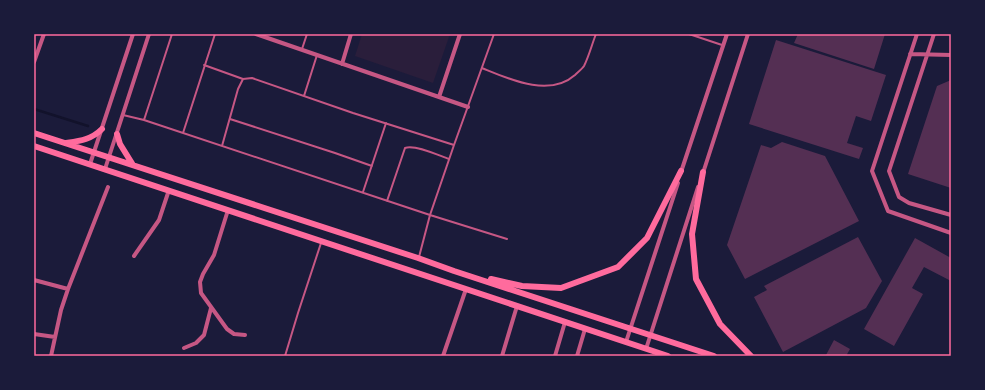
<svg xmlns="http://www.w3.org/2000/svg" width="985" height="390" viewBox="0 0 985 390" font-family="'Work Sans',sans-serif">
<rect width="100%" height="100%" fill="#1b1b3a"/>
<!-- green -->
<path fill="#2a1e3b" d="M 362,34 L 450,34 L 433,83 L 355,56 Z"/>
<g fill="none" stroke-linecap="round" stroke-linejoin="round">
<!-- stream -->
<path stroke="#12122b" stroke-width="2.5" d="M 34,109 L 88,126"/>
</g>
<!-- building -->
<path fill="#542f53" d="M 798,34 L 885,34 L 874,69 L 794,43 Z
M 776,40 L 886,75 L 871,121 L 856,116 L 847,143 L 863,148 L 859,159 L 749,124 Z
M 951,80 L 951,188 L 908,174 L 937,86 Z
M 782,142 L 825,156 L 859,221 L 745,279 L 727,245 L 761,145 L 771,148 Z
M 858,237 L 882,281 L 866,308 L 783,352 L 754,297 L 767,290 L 764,286 Z
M 915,238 L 951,258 L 951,281 L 924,267 L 912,288 L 923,294 L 894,346 L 864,329 Z
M 834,340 L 850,349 L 846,356 L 828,356 L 826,355 Z"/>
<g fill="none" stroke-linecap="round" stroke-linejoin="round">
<!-- service -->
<path stroke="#c65784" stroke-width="2" d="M 689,34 L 722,45
M 302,49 L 307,34
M 204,65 L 243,79
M 482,68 C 509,79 549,98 575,75 C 578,72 582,69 584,66 C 589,56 592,44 596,34
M 304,96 L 317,55
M 123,115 L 144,120 L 430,215 L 507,239
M 230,119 L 335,153 L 372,166
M 144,120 L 172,34
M 183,133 L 215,34
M 454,145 L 494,34
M 222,146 L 238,89 L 243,79 L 252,78 L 353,113 L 454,145 L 430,215 L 419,257
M 363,192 L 386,123
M 387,201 L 405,148 C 415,144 440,156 449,159
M 285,356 L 298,313 L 321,243"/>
<!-- minor -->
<path stroke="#c65784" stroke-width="4" d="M 256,34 L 468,107
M 917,34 L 872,171 L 888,211 L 951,233
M 934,34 L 889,171 L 899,197 L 909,203 L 951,215
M 910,54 L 951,55
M 34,62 L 44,34
M 342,64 L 351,34
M 439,97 L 460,34
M 90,164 L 133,34
M 105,169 L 149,34
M 681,172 L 727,34
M 703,173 L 748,34
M 228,210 L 214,255 L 203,274 L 200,282 L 201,293 L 227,329 L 234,334 L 245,335
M 134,256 L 159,220 L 169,190
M 34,280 L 68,289
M 34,334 L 55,337
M 626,342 L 678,183
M 184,348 L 196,343 L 204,335 L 211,308
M 646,349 L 698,187
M 51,356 L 61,310 L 68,289 L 108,187
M 443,356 L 466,289
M 502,356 L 517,306
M 555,356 L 565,322
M 577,356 L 585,329"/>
<!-- trunk -->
<path stroke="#ff6b9d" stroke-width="6" d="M 34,133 L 418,258 L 454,271 L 714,356
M 117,134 L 120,144 L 133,165
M 65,143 C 79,141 91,140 102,129
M 34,146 L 668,356
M 703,172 L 692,234 L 696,279 L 720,324 L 751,356
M 491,279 L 522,286 L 561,288 L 618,267 L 647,238 L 681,171"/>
</g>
<!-- border -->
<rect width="985" height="390" fill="none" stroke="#1b1b3a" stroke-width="70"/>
<rect x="35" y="35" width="915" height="320" fill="none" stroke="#ff6b9d" stroke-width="1.5"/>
</svg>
